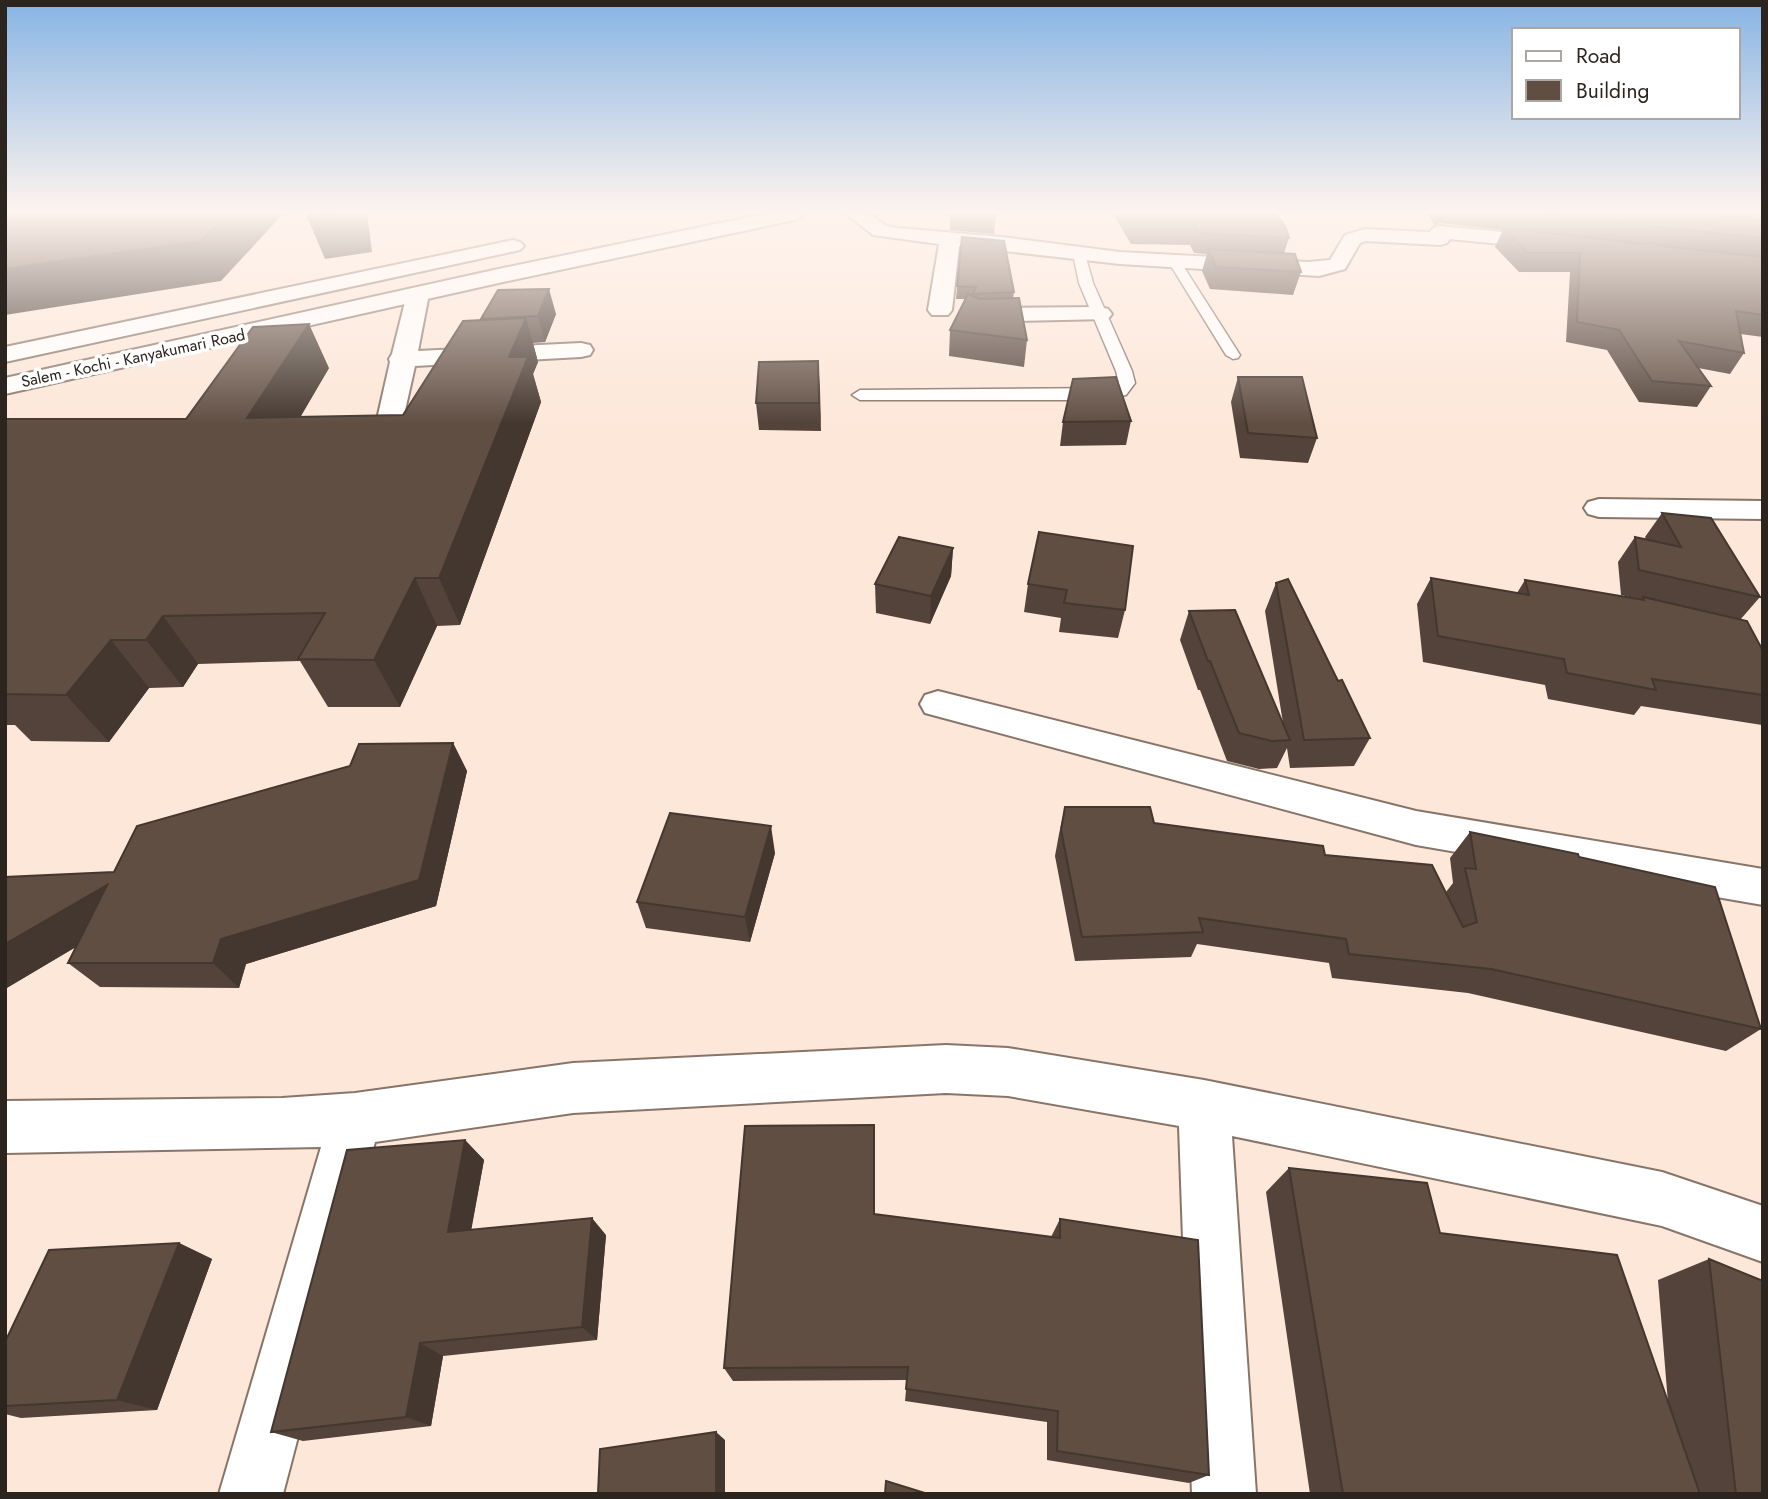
<svg xmlns="http://www.w3.org/2000/svg" width="1768" height="1499" viewBox="0 0 1768 1499" font-family="Jost,sans-serif">
<rect width="100%" height="100%" fill="#fde7d9"/>
<g fill="none" stroke-linecap="round" stroke-linejoin="round">
<!-- service casing -->
<g stroke="#887569" stroke-width="3">
<path id="service" d="M 1079,250 L 1085,254 L 1093,283 L 1132,371 L 1135,383 L 1126,395 L 1101,400 L 860,400 L 852,395 L 860,390 L 1116,388 L 1119,383 L 1116,371 L 1079,283 L 1073,254 Z
M 1174,257 L 1180,261 L 1240,355 L 1238,358 L 1233,359 L 1226,355 L 1168,261 Z"/>
</g>
<!-- minor casing -->
<g stroke="#887569" stroke-width="4">
<path id="minor" d="M 846,214 L 870,214 L 886,226 L 898,228 L 1002,237 L 1120,252 L 1308,262 L 1330,260 L 1345,235 L 1365,229 L 1430,232 L 1433,228 L 1440,226 L 1553,237 L 1560,239 L 1563,243 L 1560,247 L 1553,249 L 1450,239 L 1447,243 L 1440,245 L 1366,241 L 1360,243 L 1345,269 L 1319,276 L 1120,264 L 959,246 L 952,310 L 948,315 L 932,315 L 928,310 L 939,244 L 873,235 Z
M 418,287 L 426,289 L 429,294 L 418,351 L 581,343 L 590,345 L 593,350 L 590,355 L 581,357 L 415,366 L 404,415 L 401,421 L 391,423 L 381,421 L 378,415 L 390,362 L 389,359 L 392,354 L 407,294 L 410,289 Z
M 1100,307 L 1108,309 L 1112,314 L 1108,319 L 978,322 L 970,320 L 966,315 L 970,310 L 978,308 Z
M 1599,499 L 1763,501 L 1763,519 L 1599,517 L 1588,514 L 1584,508 L 1588,502 Z
M 938,691 L 1416,811 L 1763,869 L 1763,905 L 1416,845 L 925,713 L 920,704 L 925,695 Z
M 946,1045 L 1008,1048 L 1204,1080 L 1662,1172 L 1763,1206 L 1763,1262 L 1662,1226 L 1232,1136 L 1256,1494 L 1192,1494 L 1179,1126 L 1008,1096 L 946,1093 L 573,1113 L 375,1142 L 283,1494 L 219,1494 L 321,1147 L 5,1153 L 5,1101 L 282,1098 L 355,1093 L 573,1063 Z"/>
</g>
<!-- trunk casing -->
<g stroke="#887569" stroke-width="4">
<path id="trunk" d="M 764,214 L 805,214 L 795,220 L 503,282 L 5,394 L 5,378 L 503,268 Z
M 513,240 L 520,242 L 524,246 L 520,250 L 5,362 L 5,347 Z"/>
</g>
<!-- service -->
<use href="#service" fill="#fff" fill-rule="evenodd"/>
<!-- minor -->
<use href="#minor" fill="#fff" fill-rule="evenodd"/>
<!-- trunk -->
<use href="#trunk" fill="#fff" fill-rule="evenodd"/>
</g>
<!-- wall -->
<path fill="#53433a" d="M 950,214 L 996,214 L 994,234 L 950,230 Z
M 1113,214 L 1276,214 L 1289,238 L 1284,253 L 1301,272 L 1293,295 L 1210,289 L 1202,271 L 1207,254 L 1194,253 L 1190,245 L 1131,244 Z
M 1428,214 L 1763,214 L 1763,337 L 1740,334 L 1744,353 L 1730,374 L 1698,368 L 1711,386 L 1697,407 L 1639,402 L 1607,350 L 1566,342 L 1570,272 L 1519,272 L 1495,247 L 1503,230 L 1440,223 L 1434,225 Z
M 962,237 L 1014,292 L 1013,298 L 1027,340 L 1024,367 L 949,356 L 950,330 L 965,299 L 956,299 Z
M 556,314 L 545,342 L 533,343 L 538,362 L 533,374 L 541,402 L 460,625 L 437,626 L 400,707 L 328,707 L 300,661 L 198,664 L 183,687 L 149,688 L 109,742 L 31,741 L 15,725 L 5,725 L 5,419 L 186,419 L 329,368 L 300,417 L 403,415 L 481,320 L 481,319 Z
M 818,361 L 821,431 L 759,430 L 756,403 Z
M 1238,377 L 1317,438 L 1308,463 L 1240,458 L 1231,402 Z
M 1131,421 L 1126,445 L 1060,446 L 1063,422 Z
M 1662,513 L 1760,597 L 1740,620 L 1763,651 L 1762,725 L 1641,706 L 1634,715 L 1548,699 L 1545,685 L 1423,662 L 1417,604 L 1431,578 L 1517,593 L 1525,580 L 1638,599 L 1621,595 L 1618,562 L 1635,537 L 1646,539 L 1645,537 Z
M 1039,532 L 1125,610 L 1118,638 L 1059,632 L 1061,618 L 1024,612 L 1028,584 Z
M 953,548 L 951,576 L 930,624 L 876,613 L 875,584 Z
M 1276,583 L 1338,681 L 1370,738 L 1354,766 L 1290,768 L 1287,748 L 1277,768 L 1259,769 L 1227,761 L 1200,690 L 1198,690 L 1180,640 L 1189,611 L 1283,723 L 1265,611 Z
M 453,743 L 467,771 L 436,906 L 246,964 L 239,988 L 100,987 L 68,963 L 76,947 L 5,989 L 5,877 L 114,872 Z
M 1065,807 L 1325,855 L 1446,892 L 1453,883 L 1450,858 L 1470,832 L 1579,857 L 1761,1029 L 1726,1051 L 1468,993 L 1332,978 L 1329,963 L 1197,944 L 1191,957 L 1075,961 L 1055,856 L 1059,834 Z
M 775,853 L 750,942 L 646,928 L 637,902 Z
M 465,1140 L 484,1160 L 471,1229 L 606,1235 L 597,1340 L 443,1356 L 431,1426 L 303,1441 L 271,1432 Z
M 874,1149 L 874,1214 L 1051,1237 L 1060,1219 L 1209,1475 L 1189,1483 L 1047,1460 L 1047,1422 L 905,1401 L 907,1380 L 733,1381 L 724,1368 Z
M 1289,1168 L 1440,1233 L 1668,1403 L 1658,1280 L 1709,1259 L 1763,1494 L 1310,1494 L 1266,1192 Z
M 179,1243 L 212,1259 L 157,1410 L 21,1418 L 5,1414 L 5,1342 Z"/>
<!-- shaded-wall -->
<path fill="#43372f" d="M 227,214 L 283,214 L 221,281 L 5,315 L 5,269 Z
M 341,214 L 367,214 L 372,252 L 325,259 L 308,219 Z
M 1438,214 L 1444,214 L 1440,223 L 1434,225 Z
M 549,289 L 556,314 L 545,342 L 538,316 Z
M 526,318 L 538,362 L 533,374 L 541,402 L 460,625 L 439,578 L 509,357 Z
M 309,324 L 329,368 L 273,464 L 247,418 Z
M 818,361 L 820,388 L 821,431 L 819,403 Z
M 953,548 L 951,576 L 930,624 L 931,596 Z
M 415,578 L 437,626 L 400,707 L 374,660 Z
M 163,616 L 198,664 L 183,687 L 146,640 Z
M 111,640 L 149,688 L 109,742 L 66,695 Z
M 453,743 L 467,771 L 436,906 L 246,964 L 239,988 L 213,963 L 221,939 Z
M 771,826 L 775,853 L 750,942 L 745,917 Z
M 107,885 L 136,911 L 5,989 L 5,944 Z
M 465,1140 L 484,1160 L 468,1248 L 448,1232 Z
M 592,1218 L 606,1235 L 597,1340 L 582,1327 Z
M 179,1243 L 212,1259 L 157,1410 L 117,1400 Z
M 420,1343 L 443,1356 L 431,1426 L 406,1417 Z
M 716,1432 L 725,1440 L 725,1494 L 716,1494 Z"/>
<!-- building -->
<path fill="#604e43" stroke="#43372f" stroke-width="2" d="M 5,214 L 227,214 L 200,241 L 5,269 Z
M 308,214 L 341,214 L 308,219 Z
M 1128,214 L 1276,214 L 1285,226 L 1289,238 L 1199,233 L 1195,225 L 1135,225 Z
M 1537,214 L 1702,214 L 1763,221 L 1762,221 L 1763,223 L 1763,238 Z
M 1504,228 L 1763,257 L 1763,315 L 1736,311 L 1744,353 L 1679,341 L 1711,386 L 1652,381 L 1619,330 L 1577,322 L 1580,253 L 1528,253 Z
M 962,237 L 1004,241 L 1014,292 L 973,294 L 976,287 L 957,286 Z
M 1208,249 L 1295,254 L 1301,272 L 1216,267 Z
M 549,289 L 538,316 L 481,319 L 498,290 Z
M 968,294 L 980,299 L 1019,298 L 1027,340 L 950,330 Z
M 526,318 L 509,357 L 528,357 L 439,578 L 415,578 L 374,660 L 298,659 L 325,613 L 163,616 L 146,640 L 111,640 L 66,695 L 5,694 L 5,419 L 186,419 L 253,327 L 309,324 L 247,418 L 403,415 L 463,321 Z
M 818,361 L 819,403 L 756,403 L 759,362 Z
M 1116,377 L 1131,421 L 1063,422 L 1073,379 Z
M 1238,377 L 1302,377 L 1317,438 L 1248,433 Z
M 1662,513 L 1711,518 L 1760,597 L 1639,570 L 1635,537 L 1681,547 Z
M 1039,532 L 1133,546 L 1125,610 L 1064,603 L 1067,590 L 1028,584 Z
M 899,537 L 953,548 L 931,596 L 875,584 Z
M 1431,578 L 1529,595 L 1525,580 L 1644,600 L 1643,597 L 1747,621 L 1763,651 L 1763,695 L 1652,679 L 1656,690 L 1567,673 L 1564,659 L 1438,636 Z
M 1288,579 L 1338,681 L 1342,680 L 1370,738 L 1304,740 L 1276,583 Z
M 1235,610 L 1290,740 L 1272,741 L 1239,733 L 1210,661 L 1208,661 L 1189,611 Z
M 453,743 L 419,880 L 221,939 L 213,963 L 68,963 L 107,885 L 5,944 L 5,877 L 114,872 L 137,826 L 350,766 L 359,744 Z
M 1065,807 L 1150,807 L 1154,823 L 1323,846 L 1325,855 L 1432,865 L 1463,927 L 1477,922 L 1465,868 L 1476,869 L 1470,832 L 1578,854 L 1579,857 L 1715,887 L 1761,1029 L 1491,969 L 1349,954 L 1346,939 L 1199,918 L 1203,932 L 1082,937 L 1061,830 Z
M 670,813 L 771,826 L 745,917 L 637,902 Z
M 874,1125 L 874,1214 L 1060,1238 L 1060,1219 L 1198,1240 L 1209,1475 L 1057,1451 L 1058,1411 L 906,1389 L 908,1367 L 724,1368 L 745,1126 Z
M 465,1140 L 448,1232 L 592,1218 L 582,1327 L 420,1343 L 406,1417 L 271,1432 L 347,1150 Z
M 1289,1168 L 1427,1183 L 1440,1233 L 1617,1255 L 1700,1494 L 1343,1494 Z
M 179,1243 L 117,1400 L 5,1406 L 5,1342 L 49,1250 Z
M 1709,1259 L 1763,1281 L 1763,1494 L 1736,1494 Z
M 716,1432 L 716,1494 L 598,1494 L 600,1449 Z
M 886,1481 L 928,1494 L 885,1494 Z"/>
<!-- sky -->
<linearGradient id="sky" x2="0" y2="1"><stop stop-color="#87b4e4"/><stop offset="0.5" stop-color="#fef4ee"/><stop offset="1" stop-color="#fef4ee" stop-opacity="0"/></linearGradient>
<rect width="1768" height="424" fill="url(#sky)"/>
<g text-anchor="middle" dominant-baseline="central" stroke-width="7" stroke-linejoin="round" paint-order="stroke">
<!-- far-street labels -->
<g font-size="16" fill="#2c241f" stroke="#fff">
<text transform="translate(133 358) rotate(-12)">Salem - Kochi - Kanyakumari Road</text>
</g>
</g>
<!-- border -->
<rect width="1768" height="1499" fill="none" stroke="#2c241f" stroke-width="14"/>
<!-- legend -->
<rect x="1512" y="28" width="228" height="91" fill="#ffffff" stroke="#aba7a5" stroke-width="2"/>
<rect x="1526" y="51" width="35" height="10" fill="#ffffff" stroke="#aba7a5" stroke-width="2"/>
<text x="1576" y="63" font-size="21" fill="#2c241f">Road</text>
<rect x="1526" y="80" width="35" height="21" fill="#604e43" stroke="#aba7a5" stroke-width="2"/>
<text x="1576" y="98" font-size="21" fill="#2c241f">Building</text>
</svg>
